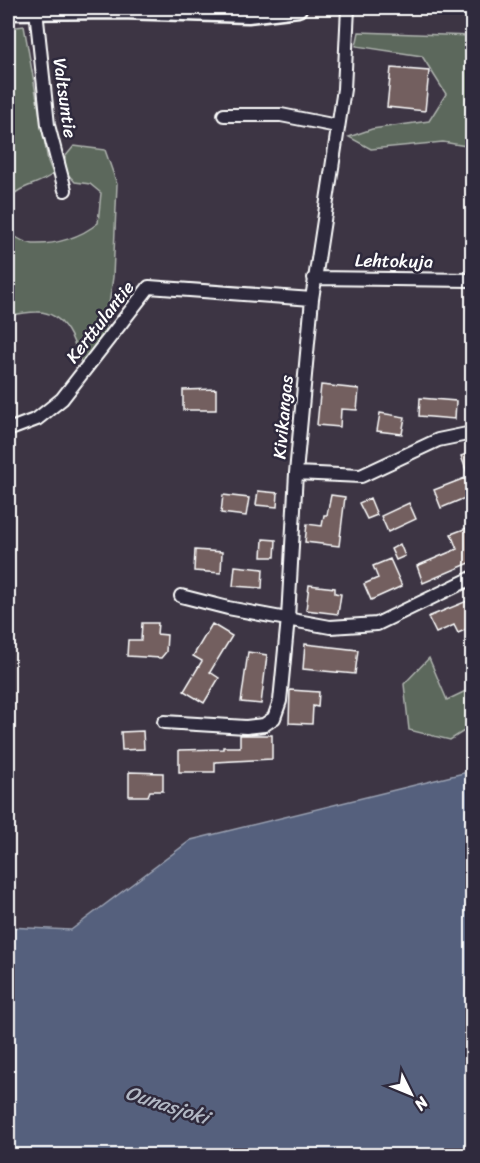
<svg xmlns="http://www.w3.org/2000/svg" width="480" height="1163" viewBox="0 0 480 1163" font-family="Sriracha,sans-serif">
<rect width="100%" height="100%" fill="#3d3544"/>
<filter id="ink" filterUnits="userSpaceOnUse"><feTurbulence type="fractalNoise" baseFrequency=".0167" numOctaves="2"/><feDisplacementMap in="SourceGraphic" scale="12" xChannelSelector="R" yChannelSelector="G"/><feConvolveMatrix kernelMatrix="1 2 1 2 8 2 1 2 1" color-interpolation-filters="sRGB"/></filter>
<g filter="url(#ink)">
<!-- green -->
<path fill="#5c675c" stroke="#aeb3ae" stroke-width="1.5" d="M 24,26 L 48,161 L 53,174 C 37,186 21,185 8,199 L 8,28 Z
M 359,32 L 472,36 L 472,147 L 443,142 L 371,149 L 349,137 L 372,129 L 429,121 L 446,94 L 422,56 L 356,46 Z
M 74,146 L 105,150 L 117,184 L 113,277 L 103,346 L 82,367 C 76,344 65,311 37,312 C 27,312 17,314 8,316 L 8,232 C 15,237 24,243 33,244 C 56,245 81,237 98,223 L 101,193 L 90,184 L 75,182 L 65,171 L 65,157 Z
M 429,658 L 447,700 L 472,688 L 472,726 L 450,740 L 409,730 L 404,684 Z"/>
<!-- water -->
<path fill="#55617d" stroke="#99a0b1" stroke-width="1.5" d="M 472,771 L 472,1155 L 8,1155 L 8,927 L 71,930 L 191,840 Z"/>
<!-- building -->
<path fill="#735f5f" stroke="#fff" stroke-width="1.5" d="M 391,68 L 429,71 L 425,111 L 387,107 Z
M 321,385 L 359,389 L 357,410 L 341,409 L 340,427 L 317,425 Z
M 216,389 L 216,410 L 183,410 L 183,390 Z
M 420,398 L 456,401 L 455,419 L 419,416 Z
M 380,413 L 405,417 L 402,434 L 377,431 Z
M 472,452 L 472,483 L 471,484 L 461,456 Z
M 465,478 L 472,495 L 441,508 L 434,490 Z
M 258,491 L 278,493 L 277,507 L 256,505 Z
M 223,495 L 249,498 L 246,516 L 221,513 Z
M 331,495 L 345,497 L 339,546 L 305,542 L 307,524 L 322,526 L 324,515 L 327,515 Z
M 370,498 L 377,515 L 367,519 L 359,503 Z
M 409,503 L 416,519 L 388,532 L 381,516 Z
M 472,526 L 472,562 L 423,583 L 417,566 L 457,549 L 451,534 Z
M 263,539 L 276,540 L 275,557 L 262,557 Z
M 400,544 L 405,556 L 396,560 L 391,549 Z
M 195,550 L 222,552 L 221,573 L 194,571 Z
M 390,559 L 402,586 L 371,600 L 364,584 L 378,578 L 373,566 Z
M 235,566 L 263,569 L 262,588 L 233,586 Z
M 309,585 L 335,588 L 335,593 L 341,594 L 338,614 L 306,610 Z
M 472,599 L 472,627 L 458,633 L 454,625 L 436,633 L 428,617 Z
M 142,623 L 158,623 L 157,634 L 167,635 L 166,652 L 161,658 L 127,656 L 128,640 L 141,640 Z
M 212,624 L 232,636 L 210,672 L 219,678 L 204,703 L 184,691 L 202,661 L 193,656 Z
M 305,644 L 358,650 L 355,674 L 303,669 Z
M 248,652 L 267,655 L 261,704 L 241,702 Z
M 290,690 L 319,692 L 318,707 L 313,706 L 312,724 L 289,723 Z
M 143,731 L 144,749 L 122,750 L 121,732 Z
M 240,735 L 272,735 L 272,759 L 215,762 L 215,772 L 179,772 L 179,750 L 223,749 L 223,747 L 240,747 Z
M 129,772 L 163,773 L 163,791 L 150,791 L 148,796 L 129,796 Z"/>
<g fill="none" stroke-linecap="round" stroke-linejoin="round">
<!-- street casing -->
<g stroke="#fff" stroke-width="16">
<path id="street" d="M 36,10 L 48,125 L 65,190
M 224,115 L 281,115 L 337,126
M 314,278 L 472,280
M 8,430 L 37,419 L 62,399 L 149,287 L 312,299
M 296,473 L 361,476 L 438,440 L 472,433
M 181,596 L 228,608 L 330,627 L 377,624 L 472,578
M 164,722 L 246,727 L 264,725 L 274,718 L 280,701 L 288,618 L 296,473 L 312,299 L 344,89 L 348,8"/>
</g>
<!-- secondary casing -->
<g stroke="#fff" stroke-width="21">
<path id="secondary" d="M 8,11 L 121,10 L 248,14 L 298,8"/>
</g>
<!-- street -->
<use href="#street" stroke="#2f2a3d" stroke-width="12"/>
<!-- secondary -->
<use href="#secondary" stroke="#2f2a3d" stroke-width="16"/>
</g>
</g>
<g text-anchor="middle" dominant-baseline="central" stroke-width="5" stroke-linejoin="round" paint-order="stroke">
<!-- street labels -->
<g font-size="18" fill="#fff" stroke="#2f2a3d">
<text transform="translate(65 98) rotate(82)">Valtsuntie</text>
<text transform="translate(394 261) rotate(1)">Lehtokuja</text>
<text transform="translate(100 322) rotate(-52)">Kerttulantie</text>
<text transform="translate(283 417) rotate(-85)">Kivikangas</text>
</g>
<!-- water labels -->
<g font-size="20" font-style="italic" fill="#b2b8c4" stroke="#2f2a3d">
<text transform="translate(167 1105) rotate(18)">Ounasjoki</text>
</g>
</g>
<!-- margin -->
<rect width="480" height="1163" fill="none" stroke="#2f2a3d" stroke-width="30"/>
<rect x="15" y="15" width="450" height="1133" fill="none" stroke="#fff" stroke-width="2" filter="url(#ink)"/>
<!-- north arrow -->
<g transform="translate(411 1094) rotate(133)" stroke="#2f2a3d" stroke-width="4.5" paint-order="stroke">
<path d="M0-4.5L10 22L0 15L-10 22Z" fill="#ffffff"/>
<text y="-9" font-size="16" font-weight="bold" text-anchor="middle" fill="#ffffff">N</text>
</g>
</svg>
